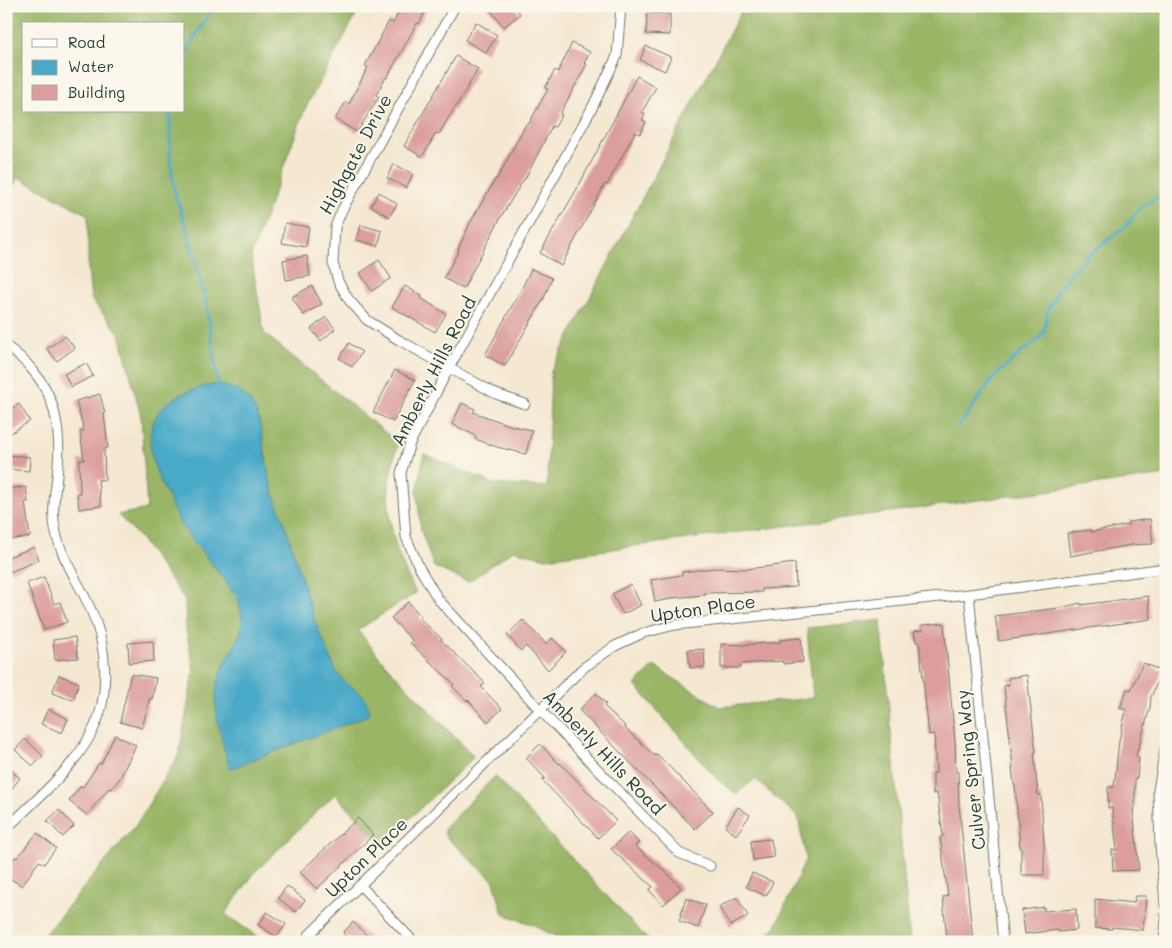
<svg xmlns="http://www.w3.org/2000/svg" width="1172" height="948" viewBox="0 0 1172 948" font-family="Mali,sans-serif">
<rect width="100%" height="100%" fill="#fbf7ec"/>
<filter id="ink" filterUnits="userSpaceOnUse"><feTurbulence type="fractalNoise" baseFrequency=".02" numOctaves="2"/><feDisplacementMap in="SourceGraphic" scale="10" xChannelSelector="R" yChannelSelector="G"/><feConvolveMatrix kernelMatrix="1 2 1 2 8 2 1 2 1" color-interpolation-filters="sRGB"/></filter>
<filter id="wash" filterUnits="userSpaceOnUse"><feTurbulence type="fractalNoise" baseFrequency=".0096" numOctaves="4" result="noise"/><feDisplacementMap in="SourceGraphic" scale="20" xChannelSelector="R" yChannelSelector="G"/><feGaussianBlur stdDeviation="1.12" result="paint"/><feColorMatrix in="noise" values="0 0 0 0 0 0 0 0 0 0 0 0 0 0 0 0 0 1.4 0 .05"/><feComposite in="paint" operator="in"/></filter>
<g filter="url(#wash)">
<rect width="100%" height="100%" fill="#f5e8d1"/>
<!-- forest -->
<path fill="#9ab566" stroke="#5c794d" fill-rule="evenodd" d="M 6,6 L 361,6 L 305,109 L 251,255 L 264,333 L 398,443 C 395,457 390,471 389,485 C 386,524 398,559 416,593 L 358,630 L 384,663 L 474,757 L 383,844 L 335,794 L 255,872 L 225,914 L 265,942 L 38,942 L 136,825 L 179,754 L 194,670 L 186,629 L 185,600 L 140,538 L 118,515 L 147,509 L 141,417 L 120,334 L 91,299 L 88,269 L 88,215 L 18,177 L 6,202 ZM 24,24 L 184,24 L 184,111 L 24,111 Z
M 744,6 L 1166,6 L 1166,475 L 546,558 L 513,550 L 468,582 L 434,567 L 421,531 L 417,492 L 424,454 L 494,484 L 547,487 L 551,371 Z
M 881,620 L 910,942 L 759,942 L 776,926 L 806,859 L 798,817 L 755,779 L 736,794 L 718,780 L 635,685 L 654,666 L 719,707 L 813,698 L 807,628 Z
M 495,776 L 650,942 L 565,942 L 534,925 L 503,914 L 494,881 L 446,837 L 444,831 L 446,826 Z"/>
<!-- water -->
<path fill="#49a9c8" stroke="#34737e" d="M 218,384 L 238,390 L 250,401 L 257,413 L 261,429 L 269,476 L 276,501 L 285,524 L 315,622 L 337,673 L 346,683 L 363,695 L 369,709 L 369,714 L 361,718 L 230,769 C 222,740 210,708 219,678 C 224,658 242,642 242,621 C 242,612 238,602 236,594 L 232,592 C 228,582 221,576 215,568 C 204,555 195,542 184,529 C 177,520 172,506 167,495 C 135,435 147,395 218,384 Z"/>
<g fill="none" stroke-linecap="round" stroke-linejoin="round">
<!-- stream -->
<path stroke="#49a9c8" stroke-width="3" d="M 184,60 L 191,43 L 214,6
M 171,111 L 170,119 L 170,160 L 175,193 L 190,240 L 207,307 L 218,384
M 958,427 L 994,377 L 1024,350 L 1037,341 L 1044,332 L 1047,312 L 1058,291 L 1070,273 L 1087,256 L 1126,226 L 1142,206 L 1166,193"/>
</g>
<g id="blocks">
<!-- building -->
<path fill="#dc9e9c" d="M 402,6 L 428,6 L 419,24 L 417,23 L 387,78 L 386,77 L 376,95 L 379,97 L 374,105 L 357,132 L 335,119 L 346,102 L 349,104 L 368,67 L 365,66 L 389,21 L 393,23 Z
M 487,6 L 514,6 L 520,14 L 504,27 Z
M 647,13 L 670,14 L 670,35 L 646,34 Z
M 476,22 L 497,35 L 486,53 L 465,40 Z
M 572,43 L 590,52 L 584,63 L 587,64 L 560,114 L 562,115 L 555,127 L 552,126 L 525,179 L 524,179 L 502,215 L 463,289 L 444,278 L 459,250 L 458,249 L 470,223 L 496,178 L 497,179 L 526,124 L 528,125 L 548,89 L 545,88 L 555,70 L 558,72 Z
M 646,46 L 671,57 L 665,71 L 640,60 Z
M 456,56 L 478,69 L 454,110 L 453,110 L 439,134 L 436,133 L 422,157 L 404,146 Z
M 637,76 L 656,87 L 642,112 L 645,114 L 642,120 L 646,122 L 640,134 L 635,132 L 607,185 L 605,184 L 561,266 L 540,253 L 579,185 Z
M 394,164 L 413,174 L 406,188 L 387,178 Z
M 379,192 L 397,204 L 389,217 L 371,206 Z
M 285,223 L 309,227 L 306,247 L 282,243 Z
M 361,225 L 382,231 L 378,246 L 357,240 Z
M 307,256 L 310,276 L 286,280 L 283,260 Z
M 379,260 L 391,278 L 372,291 L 360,273 Z
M 531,269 L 552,278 L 544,298 L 505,366 L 485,355 L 523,286 Z
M 312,286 L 322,304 L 303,315 L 292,297 Z
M 405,286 L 422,296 L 421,298 L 446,314 L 435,332 L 392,307 Z
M 326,317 L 335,329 L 321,341 L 311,329 Z
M 65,336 L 75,348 L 57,361 L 47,349 Z
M 349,343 L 362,352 L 352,367 L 339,358 Z
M 86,363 L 93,376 L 71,387 L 64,374 Z
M 395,370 L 415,380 L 393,422 L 373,412 Z
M 100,394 L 105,414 L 104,414 L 108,448 L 104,449 L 105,480 L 98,480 L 101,506 L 79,509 L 77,493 L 80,493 L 79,460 L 84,460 L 80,431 L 84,431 L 76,401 Z
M 462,403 L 475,409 L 473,412 L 512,426 L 532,430 L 526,454 L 497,447 L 475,439 L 476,436 L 452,424 Z
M 19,404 L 30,421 L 11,433 L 6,425 L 6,412 Z
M 6,455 L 30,457 L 29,471 L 6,469 Z
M 26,487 L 28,502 L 25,502 L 30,537 L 8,540 L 6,489 Z
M 1150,519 L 1153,544 L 1131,545 L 1070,556 L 1067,533 L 1091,530 L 1091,532 L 1128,525 L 1128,522 Z
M 34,547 L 39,560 L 10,572 L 6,558 Z
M 795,563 L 796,587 L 762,589 L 762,592 L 704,593 L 705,595 L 671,598 L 671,599 L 655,602 L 651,580 L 682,575 L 682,572 L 714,568 L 747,569 Z
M 44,577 L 54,604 L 60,602 L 67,622 L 44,630 L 27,583 Z
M 631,584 L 641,605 L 623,614 L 612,594 Z
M 1148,596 L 1151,619 L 999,641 L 995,616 L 1059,608 L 1081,603 L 1081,605 Z
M 408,602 L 421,616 L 419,618 L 442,639 L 441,640 L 485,683 L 481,687 L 502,709 L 488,722 L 468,700 L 467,701 L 452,686 L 454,684 L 410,643 L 413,641 L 391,618 Z
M 523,620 L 546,644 L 552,638 L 566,652 L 548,670 L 526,646 L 521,651 L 507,635 Z
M 944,623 L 955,742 L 956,772 L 958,772 L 959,805 L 973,942 L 947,942 L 943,897 L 948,896 L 940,837 L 943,836 L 937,793 L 933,794 L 933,773 L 936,773 L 934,734 L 929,735 L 919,642 L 916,642 L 914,631 L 923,630 L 922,625 Z
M 75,637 L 78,658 L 55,660 L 53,640 Z
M 801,638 L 803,662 L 783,664 L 783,661 L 741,664 L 741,668 L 721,668 L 721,644 L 741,645 L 781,642 L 780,640 Z
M 153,641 L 154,661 L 129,663 L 128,643 Z
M 704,649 L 705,667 L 690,668 L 688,650 Z
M 1143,663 L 1162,671 L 1151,697 L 1150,708 L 1136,756 L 1139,757 L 1137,778 L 1135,778 L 1135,808 L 1133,808 L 1139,870 L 1113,871 L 1112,850 L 1117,850 L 1112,808 L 1108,808 L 1108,787 L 1114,787 L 1119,741 L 1126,710 L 1120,708 L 1127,689 L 1131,690 Z
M 131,674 L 156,678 L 152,699 L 150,698 L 142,728 L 120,722 Z
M 59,675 L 79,683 L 73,700 L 52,693 Z
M 1027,675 L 1036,753 L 1034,753 L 1038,795 L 1041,795 L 1044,845 L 1044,875 L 1021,875 L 1021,848 L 1020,848 L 1015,785 L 1014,785 L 1012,768 L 1013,768 L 1004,686 L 1009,685 L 1008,678 Z
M 596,693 L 606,704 L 604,706 L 626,727 L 625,728 L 655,756 L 657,754 L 713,812 L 695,829 L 579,710 Z
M 48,709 L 68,719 L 62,733 L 41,724 Z
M 115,735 L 136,745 L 120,778 L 112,789 L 109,788 L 87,815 L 69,801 L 81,786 L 83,787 L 99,763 L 101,764 Z
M 25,739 L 43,756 L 33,766 L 15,750 Z
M 540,744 L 559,764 L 560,763 L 616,821 L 598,838 L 542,780 L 545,778 L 526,758 Z
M 6,767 L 20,778 L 6,796 Z
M 738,807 L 750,815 L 736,835 L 725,827 Z
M 59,810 L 74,826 L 63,837 L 47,821 Z
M 358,818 L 373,835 L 317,889 L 300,872 Z
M 629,832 L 639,843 L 635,846 L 667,873 L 681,888 L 663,905 L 649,890 L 653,887 L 611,849 Z
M 37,833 L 56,848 L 44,864 L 39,861 L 22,886 L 6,876 L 6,870 L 15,857 L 17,858 Z
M 771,839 L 774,857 L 753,860 L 751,841 Z
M 752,873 L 773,882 L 766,896 L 746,887 Z
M 287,886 L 305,900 L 296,912 L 278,898 Z
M 1135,896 L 1146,896 L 1143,930 L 1112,927 L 1112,929 L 1095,928 L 1095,899 L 1134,903 Z
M 737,897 L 748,916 L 730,926 L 719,907 Z
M 686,898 L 706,905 L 698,928 L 679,921 Z
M 1044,907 L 1044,911 L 1076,909 L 1077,930 L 1059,932 L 1058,930 L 1025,934 L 1022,910 Z
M 267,912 L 286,924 L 277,937 L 258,925 Z
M 353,922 L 374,942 L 352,942 L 343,933 Z"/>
</g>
</g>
<g filter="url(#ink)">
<use href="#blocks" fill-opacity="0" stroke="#6a796b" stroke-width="1"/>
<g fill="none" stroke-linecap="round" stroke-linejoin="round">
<!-- street casing -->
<g stroke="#6a796b" stroke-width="11">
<path id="street" d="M 455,6 L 342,210 L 335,227 L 333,263 L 338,281 L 349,300 L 367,320 L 399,340 L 496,394 L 525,404
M 621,6 L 617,56 L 592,108 L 449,368 L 410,443 L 401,473 L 406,537 L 419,567 L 438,599 L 541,711 L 679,853 L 710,866
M 6,346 C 25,359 43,379 51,401 C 58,420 60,445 58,465 C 57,483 52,503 54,521 C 58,560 86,589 97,626 C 105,649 107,680 102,704 C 92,755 41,794 6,829
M 969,594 L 1003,942
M 1166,743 L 1158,791 L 1160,844 L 1166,915
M 360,885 L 414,942
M 305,942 L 309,935 L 583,668 L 615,646 L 643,633 L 675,625 L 969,594 L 1166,568
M 1164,942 L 1166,921"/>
</g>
<!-- street -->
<use href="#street" stroke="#fff" stroke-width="9"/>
</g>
</g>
<g text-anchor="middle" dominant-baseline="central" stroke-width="4" stroke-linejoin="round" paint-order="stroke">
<!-- street labels -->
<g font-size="18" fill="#1f3d34" stroke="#fbf7ec">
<text transform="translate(355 154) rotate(-62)">Highgate Drive</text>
<text transform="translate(433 371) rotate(-63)">Amberly Hills Road</text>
<text transform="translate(703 608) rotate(-8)">Upton Place</text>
<text transform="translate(604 752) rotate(46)">Amberly Hills Road</text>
<text transform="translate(970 770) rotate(-96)">Culver Spring Way</text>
<text transform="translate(366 857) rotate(-44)">Upton Place</text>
</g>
</g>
<!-- margin -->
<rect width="1172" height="948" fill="none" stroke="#fbf7ec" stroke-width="25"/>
<!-- legend -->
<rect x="22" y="22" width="162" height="90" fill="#fbf7ec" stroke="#a3ada2"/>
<rect x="32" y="39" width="25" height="8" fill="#ffffff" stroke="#a3ada2"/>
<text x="68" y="48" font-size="15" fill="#1f3d34">Road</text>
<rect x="32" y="60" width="25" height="15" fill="#49a9c8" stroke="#a3ada2"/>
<text x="68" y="72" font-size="15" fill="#1f3d34">Water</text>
<rect x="32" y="85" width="25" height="15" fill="#dc9e9c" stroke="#a3ada2"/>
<text x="68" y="98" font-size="15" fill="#1f3d34">Building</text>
</svg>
